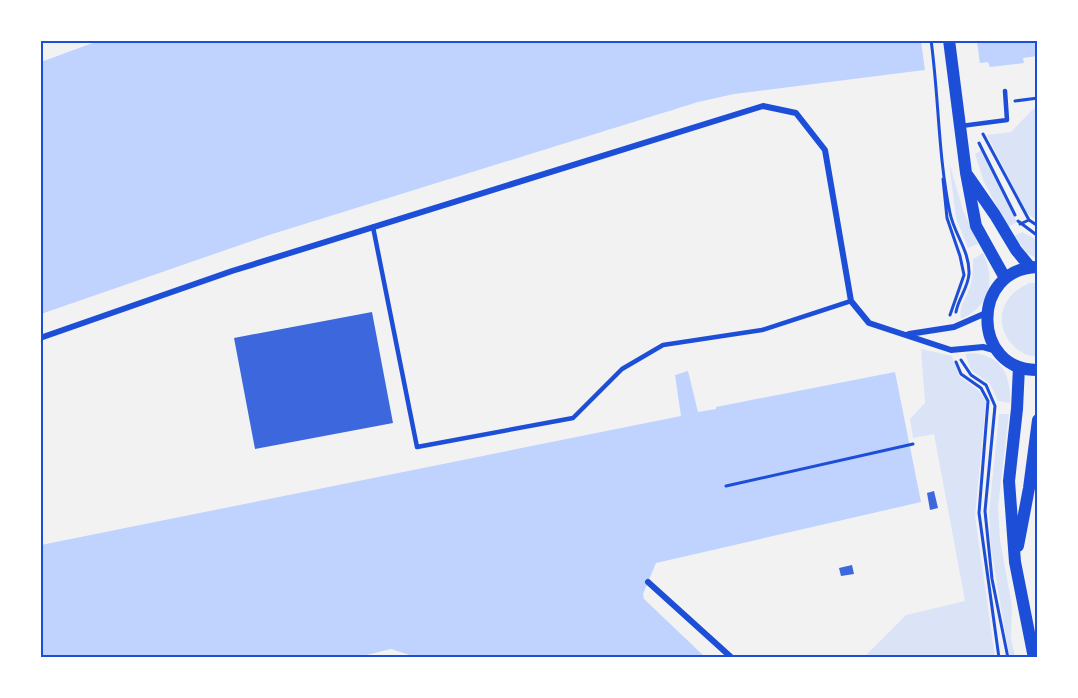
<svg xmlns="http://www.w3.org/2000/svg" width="1078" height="698" viewBox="0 0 1078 698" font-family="'Fira Sans Condensed',sans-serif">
<rect width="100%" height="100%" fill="#f2f2f2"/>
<!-- green -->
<path fill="#dbe4f7" d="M 1037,105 L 1037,221 L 1026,212 L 987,135 L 1011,132 Z
M 981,150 L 1017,222 L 1008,227 L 984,182 L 975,154 Z
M 949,162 L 963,210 L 978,244 L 968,248 L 956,218 Z
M 1022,232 L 1037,240 L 1037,259 L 1027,253 L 1014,236 Z
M 983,253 C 996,281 990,306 961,319 C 958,307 966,299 969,289 C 973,280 973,269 973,259 Z
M 1029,283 L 1037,283 L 1037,357 C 1009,355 990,320 1010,297 C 1015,290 1022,287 1029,283 Z
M 921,349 L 952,356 L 959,376 L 978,390 L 986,401 L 975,516 L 995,657 L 864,657 L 906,615 L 965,601 L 934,434 L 913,438 L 910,419 L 925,403 Z
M 974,353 C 1003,357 1011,376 1010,403 L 998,401 L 990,384 L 971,370 L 965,354 Z
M 999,414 L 1009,414 L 998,506 L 1000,540 L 1012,606 L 1011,638 L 1015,657 L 1010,657 L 1008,649 L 991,548 L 989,513 Z"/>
<!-- water -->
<path fill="#bfd3fe" d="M 98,41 L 1037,41 L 1037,56 L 1023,58 L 1024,63 L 990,67 L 988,62 L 734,94 L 698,102 L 269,235 L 41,314 L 41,62 Z
M 688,371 L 698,412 L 716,409 L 716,407 L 895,372 L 921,502 L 656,563 L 643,594 L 644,599 L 705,657 L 419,658 L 391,649 L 354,658 L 41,658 L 41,545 L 681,416 L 675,375 Z"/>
<!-- pier -->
<path fill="#f2f2f2" d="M 921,41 L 977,41 L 980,64 L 925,71 Z"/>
<!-- building -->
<path fill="#3d67dc" d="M 372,312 L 393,423 L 255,449 L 234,338 Z
M 934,491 L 938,508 L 930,510 L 927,493 Z
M 852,565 L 854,574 L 841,576 L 839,568 Z"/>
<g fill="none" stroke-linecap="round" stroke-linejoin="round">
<!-- path -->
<path stroke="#1d4ed8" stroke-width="3" d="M 931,40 C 939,98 938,156 950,213 C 954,234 970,251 969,274 C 968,288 958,299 956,312
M 1015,101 L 1038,98
M 983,134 L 1029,220
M 979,143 L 1015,215
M 943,179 L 947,218 L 960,256 L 964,275 L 950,315
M 1018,221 L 1038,236
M 1020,224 L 1029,220 L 1038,226
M 961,360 L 971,375 L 986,385 L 995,406 L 985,511 L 992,579 L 1008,658
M 956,362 L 961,374 L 981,388 L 988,401 L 979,513 L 999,658
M 726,486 L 913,444"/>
<!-- service -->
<path stroke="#1d4ed8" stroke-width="4.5" d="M 961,126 L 1007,120 L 1005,91
M 373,227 L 417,447 L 573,418 L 622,369 L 663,345 L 762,330 L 851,301"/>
<!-- minor -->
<path stroke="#1d4ed8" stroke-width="6" d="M 909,334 L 954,327 L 986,313
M 40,338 L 232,271 L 763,106 L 796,113 L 825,150 L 851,301 L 869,323 L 951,350 L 983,347 L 997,351
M 648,582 L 732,658"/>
<!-- secondary -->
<path stroke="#1d4ed8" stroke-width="12" d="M 949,40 L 966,173 L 976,226 L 1005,278
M 968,176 L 995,215 L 1016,250 L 1030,267
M 1038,267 C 970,268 971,371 1038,370
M 1019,367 L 1017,409 L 1009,481 L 1015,562 L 1034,658
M 1018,546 L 1029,488 L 1038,420"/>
</g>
<!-- border -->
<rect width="1078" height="698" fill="none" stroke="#ffffff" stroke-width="84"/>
<rect x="42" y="42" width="994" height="614" fill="none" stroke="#1d4ed8" stroke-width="2"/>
</svg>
